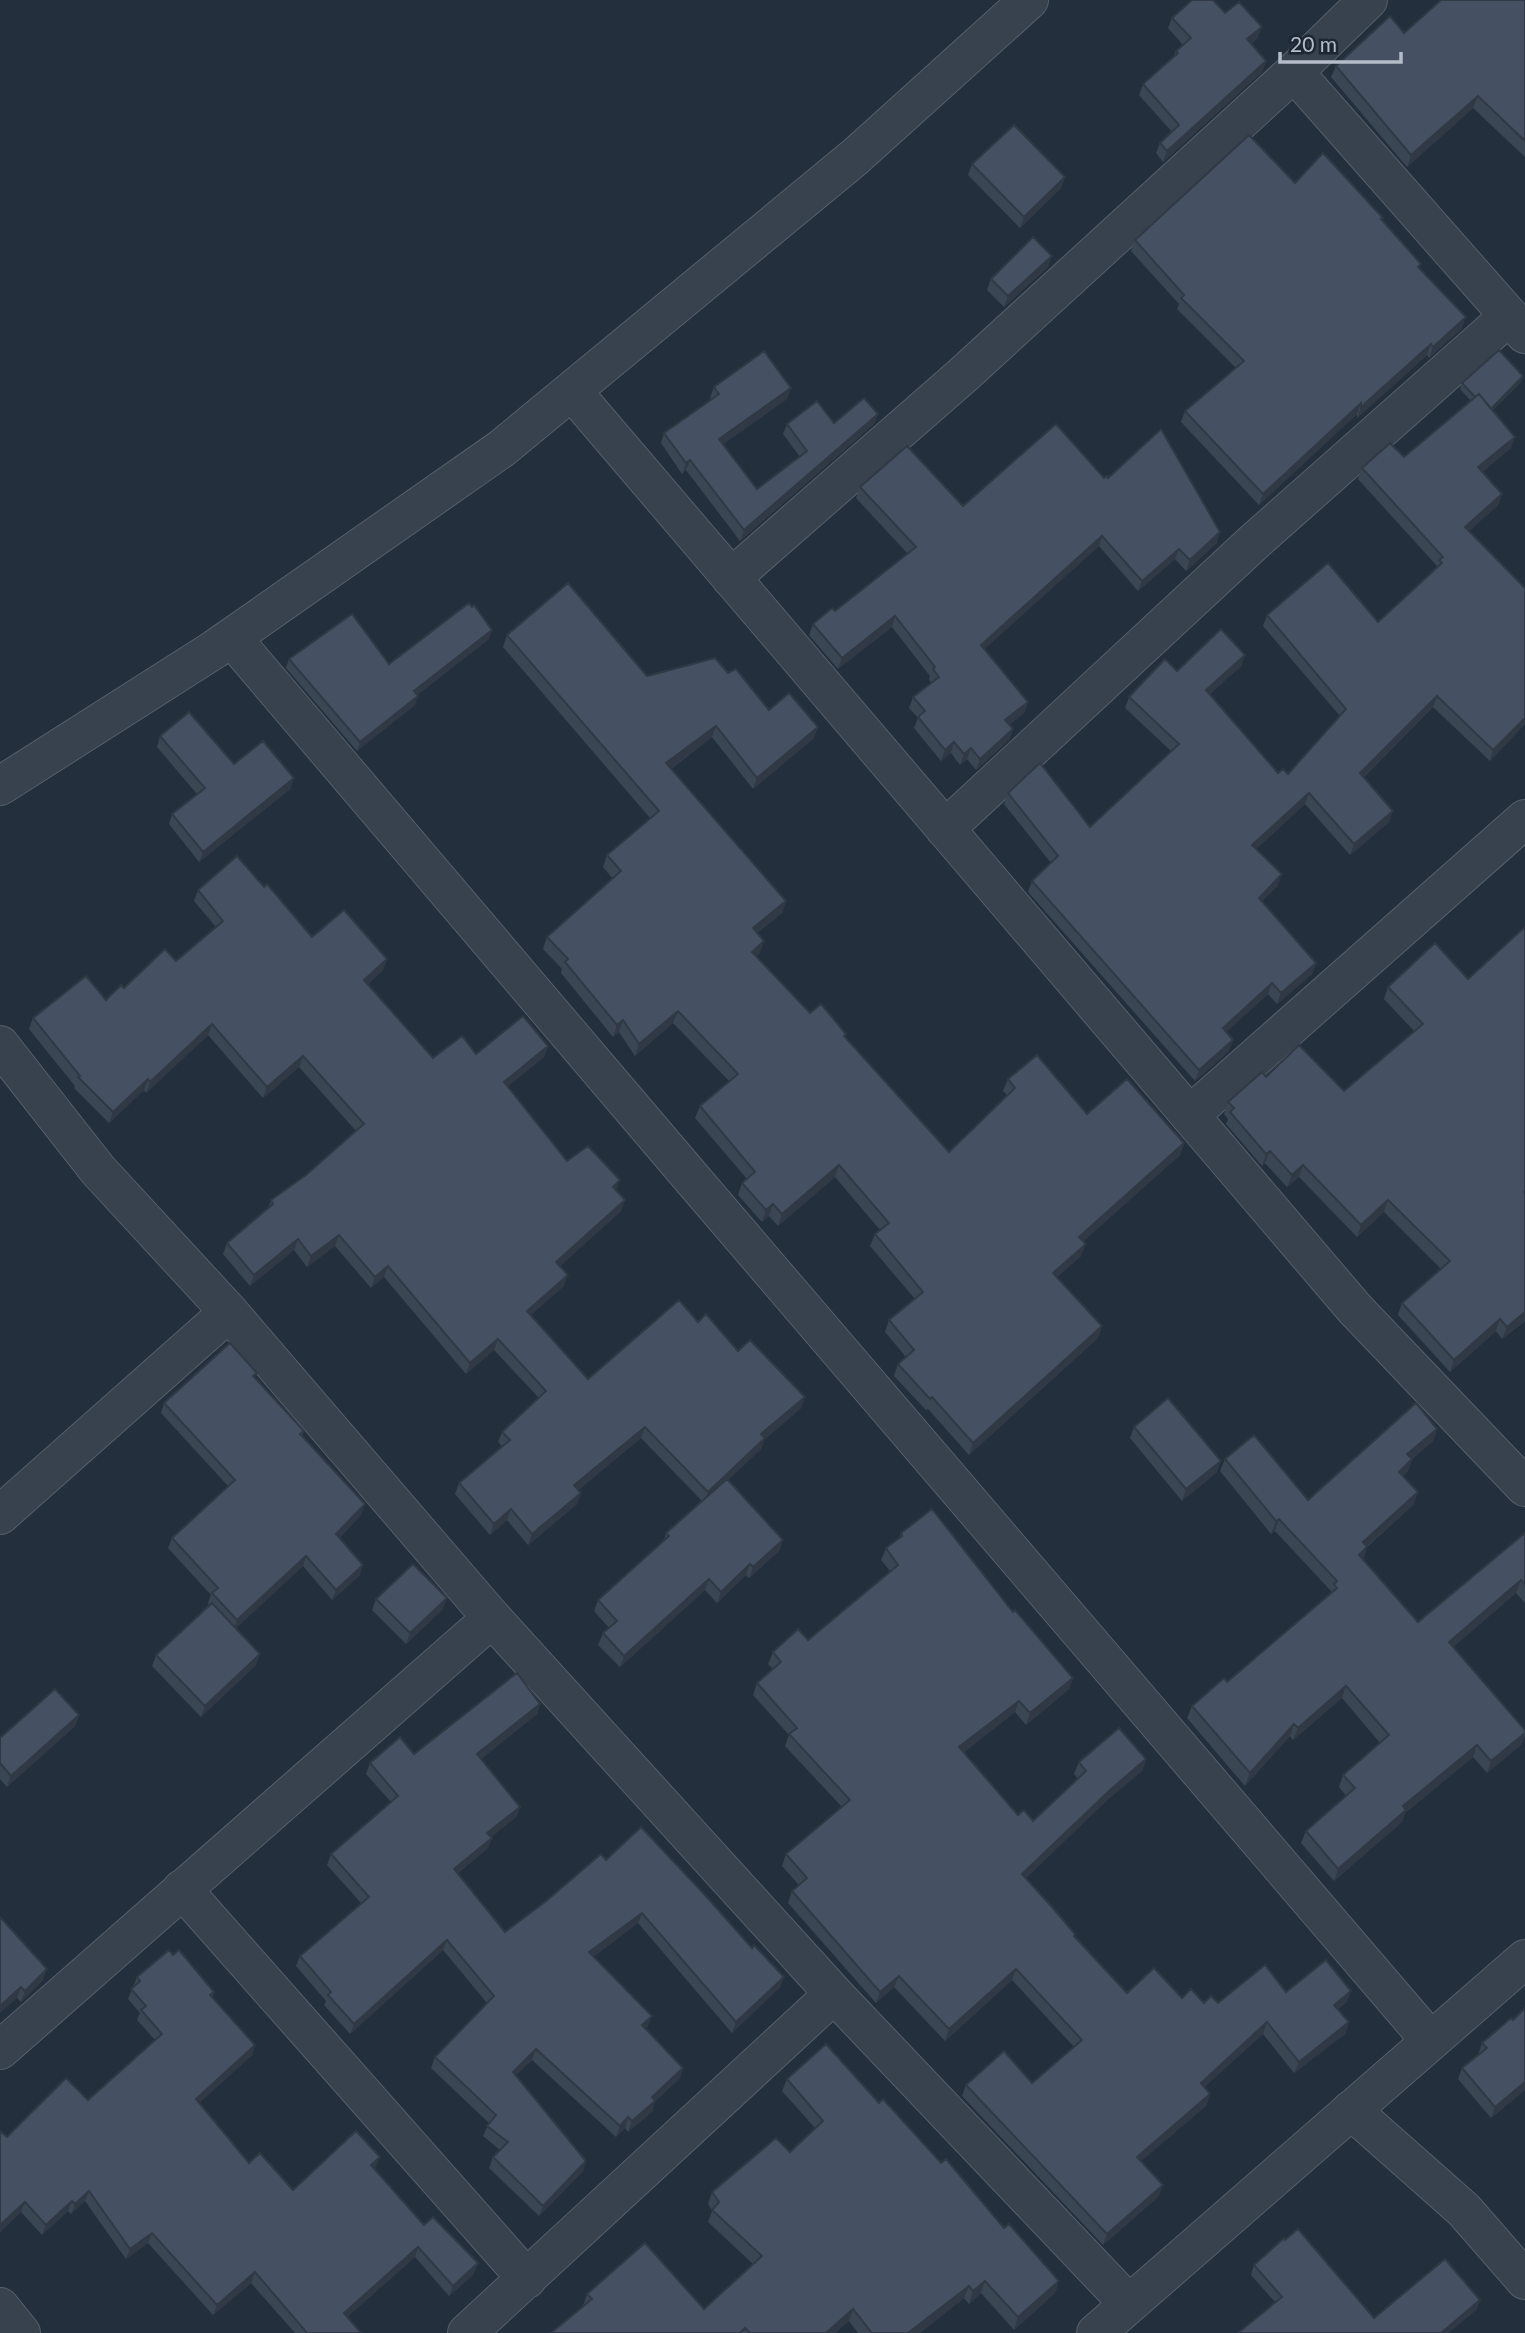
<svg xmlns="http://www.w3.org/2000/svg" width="1525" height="2333" viewBox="0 0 1525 2333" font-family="Lato,sans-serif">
<rect width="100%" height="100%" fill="#242f3e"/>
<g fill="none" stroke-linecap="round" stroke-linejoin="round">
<!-- minor casing -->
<g stroke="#565f6c" stroke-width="40">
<path id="minor" d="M 1294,72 L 1525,334
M 572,391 L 1355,1309 L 1525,1487
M 731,578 L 963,375 L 1294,72 L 1368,0
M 232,638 L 689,1175 L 1430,2040
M 0,786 L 215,649 L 501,449 L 855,157 L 1029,0
M 945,829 L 1255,541 L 1508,317
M 0,1045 L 98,1170 L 229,1312 L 492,1618 L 834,1994 L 1128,2303
M 1190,1115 L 1525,819
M 0,1515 L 229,1312
M 182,1889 L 527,2279
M 0,2050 L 492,1618
M 1351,2110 L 1464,2210 L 1525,2280
M 0,2307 L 21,2333
M 467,2333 L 834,1994"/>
</g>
<!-- tertiary casing -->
<g stroke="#565f6c" stroke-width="40">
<path id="tertiary" d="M 1096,2333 L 1525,1959"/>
</g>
<!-- minor -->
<use href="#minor" stroke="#38414e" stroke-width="38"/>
<!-- tertiary -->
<use href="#tertiary" stroke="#38414e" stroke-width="38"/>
</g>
<!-- wall -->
<path fill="#3b4654" d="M 1525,0 L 1525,157 L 1473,108 L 1407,167 L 1331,77 L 1336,66 L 1404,33 Z
M 1225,13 L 1258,37 L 1251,44 L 1266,61 L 1262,72 L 1163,162 L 1156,153 L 1160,143 L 1172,132 L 1139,95 L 1143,84 L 1173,57 L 1176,51 L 1183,45 L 1168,28 L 1172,18 Z
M 972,164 L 1065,177 L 1061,188 L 1020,228 L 968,175 Z
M 1295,183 L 1383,218 L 1382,220 L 1421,264 L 1419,268 L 1462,328 L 1429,358 L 1427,355 L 1357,418 L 1357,414 L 1259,505 L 1181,422 L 1185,411 L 1236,368 L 1177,309 L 1179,304 L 1131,251 L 1135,240 Z
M 1048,267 L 1004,307 L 987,290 L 991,279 Z
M 1523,376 L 1521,382 L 1492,411 L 1511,448 L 1482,472 L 1502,494 L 1498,505 L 1469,531 L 1525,588 L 1525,724 L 1490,761 L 1433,707 L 1364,777 L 1389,822 L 1350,855 L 1305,804 L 1256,849 L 1278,885 L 1262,901 L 1316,963 L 1312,974 L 1277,1004 L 1268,994 L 1226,1032 L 1229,1051 L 1195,1081 L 1028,892 L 1032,881 L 1051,863 L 1004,804 L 1008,793 L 1090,827 L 1171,751 L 1125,708 L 1129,697 L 1177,671 L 1245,655 L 1241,666 L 1210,694 L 1278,773 L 1288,774 L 1340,716 L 1263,626 L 1267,615 L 1378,622 L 1436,569 L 1437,566 L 1358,479 L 1362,468 L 1404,457 L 1471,401 L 1460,389 L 1462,383 Z
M 714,387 L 791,388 L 787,399 L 723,444 L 757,489 L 800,457 L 783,434 L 787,424 L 834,423 L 878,414 L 874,424 L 740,541 L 686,470 L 682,474 L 661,443 L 664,433 L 712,399 L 710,398 Z
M 1104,478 L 1108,478 L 1217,543 L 1186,571 L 1175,559 L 1138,591 L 1099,546 L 984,649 L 1028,702 L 1024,713 L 1009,725 L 1013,729 L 1009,740 L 976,770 L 967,759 L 960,765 L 951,753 L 941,761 L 914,728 L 918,718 L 909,708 L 913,697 L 931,683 L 929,679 L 930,676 L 892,627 L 838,669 L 809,635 L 813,624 L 835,611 L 908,554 L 856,498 L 860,487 L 963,506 Z
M 507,635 L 647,676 L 728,673 L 769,710 L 814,738 L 753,789 L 712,737 L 671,769 L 786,901 L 782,913 L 757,933 L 760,953 L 756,956 L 810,1013 L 845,1038 L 949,1152 L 1008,1096 L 1003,1091 L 1008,1079 L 1087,1114 L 1184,1143 L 1180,1155 L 1083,1241 L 1081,1256 L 1057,1277 L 1102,1326 L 1098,1338 L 969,1455 L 928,1409 L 926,1410 L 894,1376 L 898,1364 L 906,1357 L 885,1332 L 889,1320 L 915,1299 L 870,1246 L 875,1234 L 880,1230 L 835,1177 L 778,1226 L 769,1216 L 762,1222 L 738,1195 L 742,1183 L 747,1179 L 695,1118 L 700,1106 L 729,1081 L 673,1023 L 635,1056 L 619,1032 L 613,1037 L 561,973 L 562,969 L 543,949 L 547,937 L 613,879 L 603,867 L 607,855 L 650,818 L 503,647 Z
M 489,639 L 417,695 L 415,705 L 357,751 L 286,668 L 289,659 L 389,664 Z
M 160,736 L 234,764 L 294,778 L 290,789 L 199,862 L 169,824 L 172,814 L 197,794 L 157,747 Z
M 264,887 L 312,937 L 387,959 L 383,970 L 368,984 L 433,1058 L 548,1046 L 544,1057 L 508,1086 L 567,1161 L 617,1191 L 621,1211 L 560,1266 L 564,1286 L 530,1315 L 588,1379 L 698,1322 L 738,1351 L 805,1397 L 801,1408 L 764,1440 L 761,1449 L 728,1480 L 783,1540 L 779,1551 L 749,1578 L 746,1575 L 717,1603 L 705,1590 L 620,1667 L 598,1645 L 603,1633 L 609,1628 L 594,1611 L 598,1600 L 664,1540 L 666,1533 L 702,1501 L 641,1438 L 578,1490 L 581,1493 L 577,1504 L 528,1545 L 507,1520 L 490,1535 L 455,1494 L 459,1483 L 502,1446 L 498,1442 L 502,1432 L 539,1398 L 494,1350 L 466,1374 L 384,1277 L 371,1288 L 335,1246 L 307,1267 L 294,1250 L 250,1286 L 223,1254 L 227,1243 L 268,1209 L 271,1200 L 306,1175 L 356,1131 L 299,1067 L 263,1098 L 208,1035 L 146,1093 L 144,1090 L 109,1123 L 74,1088 L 75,1086 L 29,1029 L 33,1018 L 106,1000 L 124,988 L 176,961 L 216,927 L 194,901 L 198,890 Z
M 1525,927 L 1525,1321 L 1502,1339 L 1496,1331 L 1450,1372 L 1398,1315 L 1402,1303 L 1441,1269 L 1384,1212 L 1357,1237 L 1299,1177 L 1287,1187 L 1265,1163 L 1262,1166 L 1226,1124 L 1228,1119 L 1224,1114 L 1228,1102 L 1266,1077 L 1344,1091 L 1414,1031 L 1384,999 L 1388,987 L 1468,979 Z
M 255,1377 L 304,1431 L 302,1436 L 361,1515 L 339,1538 L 360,1575 L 332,1600 L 303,1566 L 236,1628 L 256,1665 L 201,1717 L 152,1666 L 156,1655 L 209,1605 L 208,1603 L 211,1595 L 168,1548 L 172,1538 L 228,1486 L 161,1413 L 164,1403 Z
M 1134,1427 L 1217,1472 L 1182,1501 L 1130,1438 Z
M 1437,1429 L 1433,1441 L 1412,1459 L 1408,1471 L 1403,1476 L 1418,1492 L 1413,1505 L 1367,1547 L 1363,1560 L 1418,1622 L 1525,1533 L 1525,1603 L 1516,1593 L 1453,1647 L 1525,1730 L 1525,1735 L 1522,1744 L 1487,1773 L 1473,1757 L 1405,1813 L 1402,1822 L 1334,1881 L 1301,1843 L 1306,1831 L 1346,1796 L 1339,1787 L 1343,1775 L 1380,1743 L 1342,1698 L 1293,1740 L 1290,1736 L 1245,1786 L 1187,1718 L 1192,1706 L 1227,1682 L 1330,1594 L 1331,1591 L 1275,1531 L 1271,1534 L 1220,1471 L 1225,1459 L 1308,1500 Z
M 901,1533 L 1013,1612 L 1073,1678 L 1069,1689 L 1026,1725 L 1015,1712 L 964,1752 L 1018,1815 L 1033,1821 L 1078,1779 L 1074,1774 L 1079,1762 L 1146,1759 L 1142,1771 L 1106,1801 L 1026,1878 L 1075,1934 L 1075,1936 L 1127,1993 L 1182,1998 L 1204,2003 L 1218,2003 L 1286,1992 L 1347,2002 L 1338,2009 L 1349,2022 L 1345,2034 L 1294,2073 L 1263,2034 L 1204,2087 L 1210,2094 L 1206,2106 L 1141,2161 L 1163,2185 L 1158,2197 L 1103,2245 L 962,2096 L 966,2085 L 1032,2083 L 1074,2047 L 1012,1980 L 945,2041 L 894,1987 L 876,2003 L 788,1903 L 792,1891 L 799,1885 L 782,1866 L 786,1854 L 842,1807 L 785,1746 L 789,1735 L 753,1695 L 757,1683 L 773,1669 L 768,1664 L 773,1652 L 808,1640 L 890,1571 L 881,1560 L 886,1548 L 899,1538 Z
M 376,1599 L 443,1609 L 406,1644 L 372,1610 Z
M 540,1704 L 537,1714 L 481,1759 L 520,1807 L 516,1817 L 491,1837 L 488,1848 L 458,1873 L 505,1932 L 606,1860 L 752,1948 L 784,1977 L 780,1987 L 732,2033 L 638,1923 L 593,1957 L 648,2026 L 645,2029 L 683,2068 L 680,2078 L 655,2101 L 652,2112 L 628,2132 L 625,2128 L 616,2137 L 532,2060 L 516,2075 L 586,2161 L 583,2171 L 539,2216 L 489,2168 L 493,2157 L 500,2150 L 483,2136 L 489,2123 L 431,2068 L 435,2057 L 487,2003 L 443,1950 L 350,2034 L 324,2005 L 326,2001 L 296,1966 L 300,1956 L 361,1903 L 327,1865 L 331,1854 L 391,1802 L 366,1774 L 370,1763 L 414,1754 Z
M 79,1715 L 75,1726 L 7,1787 L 0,1779 L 0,1738 Z
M 0,1917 L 43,1980 L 21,2002 L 17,1998 Z
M 137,1977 L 214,1992 L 212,1997 L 255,2045 L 252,2055 L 199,2103 L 249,2163 L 293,2190 L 376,2167 L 374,2168 L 424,2225 L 474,2274 L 449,2296 L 415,2257 L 347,2317 L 361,2333 L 295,2333 L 251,2283 L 213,2315 L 148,2243 L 126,2259 L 85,2201 L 71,2214 L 68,2211 L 42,2235 L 21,2212 L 0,2232 L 0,2131 L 7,2137 L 88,2100 L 155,2040 L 137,2020 L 140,2013 L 128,1999 Z
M 1525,2008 L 1525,2090 L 1491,2118 L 1458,2079 L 1462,2068 L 1478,2055 L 1482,2043 L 1513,2020 Z
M 787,2079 L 879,2103 L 941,2163 L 1004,2228 L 1059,2281 L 1055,2293 L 1014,2330 L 981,2293 L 969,2304 L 964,2298 L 920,2333 L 858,2333 L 849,2321 L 835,2333 L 551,2333 L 583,2306 L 587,2294 L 704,2309 L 753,2264 L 708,2222 L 712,2211 L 708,2204 L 712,2192 L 790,2152 L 815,2128 L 782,2091 Z
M 1254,2265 L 1374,2318 L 1480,2300 L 1476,2310 L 1448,2333 L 1275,2302 L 1251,2275 Z"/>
<!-- shaded-wall -->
<path fill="#303945" d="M 1262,27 L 1258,37 L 1243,50 L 1247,39 Z
M 1266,61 L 1262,72 L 1163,162 L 1167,151 Z
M 1478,96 L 1473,108 L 1407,167 L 1411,155 Z
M 1065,177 L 1061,188 L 1020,228 L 1024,217 Z
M 1052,256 L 1048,267 L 1004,307 L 1008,296 Z
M 1466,317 L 1462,328 L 1429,358 L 1433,347 Z
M 1431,344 L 1427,355 L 1357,418 L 1361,407 Z
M 1523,376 L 1521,382 L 1486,417 L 1488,411 Z
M 791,388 L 787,399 L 715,450 L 719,439 Z
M 1361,403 L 1357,414 L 1259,505 L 1263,494 Z
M 878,414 L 874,424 L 740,541 L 744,530 Z
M 1515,437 L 1511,448 L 1474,478 L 1478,467 Z
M 690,460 L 686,470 L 682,474 L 686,463 Z
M 1502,494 L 1498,505 L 1461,538 L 1465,527 Z
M 1220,532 L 1217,543 L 1186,571 L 1190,560 Z
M 1102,536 L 1099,546 L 977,656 L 981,645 Z
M 1179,549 L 1175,559 L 1138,591 L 1142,581 Z
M 895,616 L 892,627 L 838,669 L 842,658 Z
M 492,630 L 489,639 L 410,700 L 414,691 Z
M 1245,655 L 1241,666 L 1202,701 L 1206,690 Z
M 418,696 L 415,705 L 357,751 L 360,742 Z
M 1437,696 L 1433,707 L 1356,784 L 1360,773 Z
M 1028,702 L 1024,713 L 1002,731 L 1005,720 Z
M 1525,718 L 1525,724 L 1490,761 L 1493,750 Z
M 716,726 L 712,737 L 662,775 L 666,763 Z
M 818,727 L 814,738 L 753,789 L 757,778 Z
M 1013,729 L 1009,740 L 976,770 L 980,759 Z
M 954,742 L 951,753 L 941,761 L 945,750 Z
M 971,748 L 967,759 L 960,765 L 964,754 Z
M 294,778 L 290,789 L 199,862 L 203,852 Z
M 1309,793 L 1305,804 L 1248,856 L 1252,845 Z
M 1393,811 L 1389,822 L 1350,855 L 1354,844 Z
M 1282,874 L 1278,885 L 1255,908 L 1259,898 Z
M 786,901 L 782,913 L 749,940 L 753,928 Z
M 764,941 L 760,953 L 748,964 L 752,952 Z
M 387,959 L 383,970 L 360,991 L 364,980 Z
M 1316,963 L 1312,974 L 1277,1004 L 1281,993 Z
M 1272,983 L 1268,994 L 1219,1039 L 1223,1028 Z
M 678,1011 L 673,1023 L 635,1056 L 639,1044 Z
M 623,1020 L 619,1032 L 613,1037 L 617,1025 Z
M 212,1024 L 208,1035 L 146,1093 L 150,1082 Z
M 1233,1040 L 1229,1051 L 1195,1081 L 1199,1070 Z
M 548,1046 L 544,1057 L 500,1093 L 504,1082 Z
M 303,1056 L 299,1067 L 263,1098 L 267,1087 Z
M 148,1079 L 144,1090 L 109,1123 L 113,1112 Z
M 1184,1143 L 1180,1155 L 1075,1249 L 1079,1237 Z
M 1270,1151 L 1265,1163 L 1262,1166 L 1266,1154 Z
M 839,1165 L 835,1177 L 778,1226 L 782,1214 Z
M 1303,1165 L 1299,1177 L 1287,1187 L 1292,1175 Z
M 620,1180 L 616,1191 L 613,1187 Z
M 625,1200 L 621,1211 L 552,1273 L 556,1262 Z
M 1388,1200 L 1384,1212 L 1357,1237 L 1361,1225 Z
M 773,1204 L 769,1216 L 762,1222 L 766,1210 Z
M 339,1235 L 335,1246 L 307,1267 L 311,1256 Z
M 298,1239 L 294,1250 L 250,1286 L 254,1275 Z
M 1086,1244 L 1081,1256 L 1048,1284 L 1053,1273 Z
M 388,1266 L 384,1277 L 371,1288 L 375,1277 Z
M 568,1275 L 564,1286 L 523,1322 L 527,1311 Z
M 1525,1312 L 1525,1320 L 1502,1339 L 1507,1327 Z
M 1500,1319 L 1496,1331 L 1450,1372 L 1454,1360 Z
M 1102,1326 L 1098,1338 L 969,1455 L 973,1443 Z
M 498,1339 L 494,1350 L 466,1374 L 470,1363 Z
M 805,1397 L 801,1408 L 764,1440 L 761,1449 L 704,1503 L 708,1492 L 761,1434 Z
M 645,1427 L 641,1438 L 570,1496 L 574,1485 Z
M 1437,1429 L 1433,1441 L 1403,1466 L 1407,1454 Z
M 1412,1459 L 1408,1471 L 1394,1485 L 1399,1472 Z
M 1221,1461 L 1217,1472 L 1182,1501 L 1186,1489 Z
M 1418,1492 L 1413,1505 L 1358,1554 L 1363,1542 Z
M 581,1493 L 577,1504 L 528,1545 L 532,1534 Z
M 365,1504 L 361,1515 L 332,1544 L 336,1534 Z
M 511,1509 L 507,1520 L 490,1535 L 494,1524 Z
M 1279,1519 L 1275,1531 L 1271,1534 L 1276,1521 Z
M 783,1540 L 779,1551 L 749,1578 L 753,1567 Z
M 1367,1547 L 1363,1559 L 1359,1555 Z
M 306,1556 L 303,1566 L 233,1631 L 237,1620 Z
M 750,1564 L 746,1575 L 717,1603 L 721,1592 Z
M 363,1565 L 360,1575 L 332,1600 L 336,1590 Z
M 709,1579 L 705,1590 L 620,1667 L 624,1656 Z
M 1521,1580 L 1516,1593 L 1445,1654 L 1449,1642 Z
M 447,1598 L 443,1609 L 406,1644 L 410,1633 Z
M 260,1654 L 256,1665 L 201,1717 L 205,1706 Z
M 1073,1678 L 1069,1689 L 1026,1725 L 1030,1713 Z
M 1346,1686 L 1342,1698 L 1293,1740 L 1298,1728 Z
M 1019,1701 L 1015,1712 L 955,1759 L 959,1747 Z
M 540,1704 L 537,1714 L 474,1765 L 477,1754 Z
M 79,1715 L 75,1726 L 7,1787 L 11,1776 Z
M 1294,1724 L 1290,1736 L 1245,1786 L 1250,1773 Z
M 1525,1733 L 1522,1744 L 1487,1773 L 1491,1761 Z
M 1477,1745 L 1473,1757 L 1405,1813 L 1402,1822 L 1334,1881 L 1338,1869 L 1403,1806 Z
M 1146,1759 L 1142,1771 L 1106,1801 L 1018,1886 L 1022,1874 L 1110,1790 Z
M 520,1807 L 516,1817 L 483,1843 L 487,1833 Z
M 492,1838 L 488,1848 L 450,1879 L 454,1869 Z
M 642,1913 L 638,1923 L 585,1963 L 589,1952 Z
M 447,1940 L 443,1950 L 350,2034 L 354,2024 Z
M 47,1969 L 43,1980 L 21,2002 L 25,1991 Z
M 1016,1969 L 1012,1980 L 945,2041 L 949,2029 Z
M 899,1976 L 894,1987 L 876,2003 L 880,1992 Z
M 784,1977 L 780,1987 L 732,2033 L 736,2022 Z
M 21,1987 L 17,1998 L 0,2013 L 0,2006 Z
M 1351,1991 L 1347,2002 L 1330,2016 L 1334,2005 Z
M 652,2016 L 648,2026 L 638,2036 L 642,2025 Z
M 1267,2022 L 1263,2034 L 1196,2095 L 1201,2083 Z
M 1349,2022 L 1345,2034 L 1294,2073 L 1299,2062 Z
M 255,2045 L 252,2055 L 192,2109 L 196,2099 Z
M 536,2049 L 532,2060 L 509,2082 L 513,2072 Z
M 683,2068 L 680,2078 L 654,2103 L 655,2101 L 652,2112 L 628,2132 L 632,2121 L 652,2097 Z
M 1525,2082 L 1525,2090 L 1491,2118 L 1495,2107 Z
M 1210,2094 L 1206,2106 L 1133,2168 L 1137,2157 Z
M 628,2117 L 625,2128 L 616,2137 L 620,2126 Z
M 380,2157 L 376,2167 L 367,2175 L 371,2165 Z
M 586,2161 L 583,2171 L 539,2216 L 543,2206 Z
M 1163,2185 L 1158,2197 L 1103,2245 L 1107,2234 Z
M 89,2191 L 85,2201 L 71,2214 L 75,2204 Z
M 72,2201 L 68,2211 L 42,2235 L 46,2225 Z
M 25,2202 L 21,2212 L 0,2232 L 0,2225 Z
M 152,2233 L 148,2243 L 126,2259 L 130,2249 Z
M 418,2247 L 415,2257 L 340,2323 L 344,2313 Z
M 478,2263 L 474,2274 L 449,2296 L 453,2286 Z
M 255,2272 L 251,2283 L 213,2315 L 217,2305 Z
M 985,2281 L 981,2293 L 969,2304 L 973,2291 Z
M 1059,2281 L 1055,2293 L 1014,2330 L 1018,2317 Z
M 969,2286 L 964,2298 L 920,2333 L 908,2333 Z
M 1480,2300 L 1476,2310 L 1448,2333 L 1441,2333 Z
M 853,2309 L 849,2321 L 835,2333 L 826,2333 Z"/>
<!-- building -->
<path fill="#455162" stroke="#303945" stroke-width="2" d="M 1192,0 L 1213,0 L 1225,13 L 1239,2 L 1262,27 L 1247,39 L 1266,61 L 1167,151 L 1160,143 L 1179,125 L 1143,84 L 1178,53 L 1176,51 L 1191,38 L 1172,18 Z
M 1441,0 L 1525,0 L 1525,141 L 1478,96 L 1411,155 L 1336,66 L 1390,16 L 1404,33 Z
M 1014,125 L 1065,177 L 1024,217 L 972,164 Z
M 1249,135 L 1295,183 L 1323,153 L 1383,218 L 1381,219 L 1421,264 L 1418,267 L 1466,317 L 1433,347 L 1431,344 L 1361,407 L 1361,403 L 1263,494 L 1185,411 L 1244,361 L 1181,298 L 1184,295 L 1135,240 Z
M 1033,237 L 1052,256 L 1008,296 L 991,279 Z
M 1499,350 L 1523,376 L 1491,409 L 1479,394 L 1475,397 L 1462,383 Z
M 764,351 L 791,388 L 719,439 L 757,489 L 807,451 L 787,424 L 817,401 L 834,423 L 864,398 L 878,414 L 744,530 L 690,460 L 686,463 L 664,433 L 719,394 L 714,387 Z
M 1479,394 L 1515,437 L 1478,467 L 1502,494 L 1465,527 L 1525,588 L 1525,718 L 1493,750 L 1437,696 L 1360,773 L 1393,811 L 1354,844 L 1309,793 L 1252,845 L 1282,874 L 1259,898 L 1316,963 L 1281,993 L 1272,983 L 1223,1028 L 1233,1040 L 1199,1070 L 1032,881 L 1058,856 L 1008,793 L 1040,763 L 1090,827 L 1179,744 L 1129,697 L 1165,659 L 1177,671 L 1221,629 L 1245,655 L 1206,690 L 1278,773 L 1283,769 L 1288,774 L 1346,709 L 1267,615 L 1328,563 L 1378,622 L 1442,563 L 1439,560 L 1443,557 L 1362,468 L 1390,443 L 1404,457 Z
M 1056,424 L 1104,478 L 1107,476 L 1108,478 L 1161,429 L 1220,532 L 1190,560 L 1179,549 L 1142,581 L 1102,536 L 981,645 L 1028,702 L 1005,720 L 1013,729 L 980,759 L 971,748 L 964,754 L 954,742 L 945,750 L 918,717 L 925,711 L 913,697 L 939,677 L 933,669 L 935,667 L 895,616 L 842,658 L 813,624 L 832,608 L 835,611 L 916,547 L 860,487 L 907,446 L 963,506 Z
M 568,583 L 647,676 L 715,658 L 728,673 L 736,669 L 769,710 L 789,693 L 818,727 L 757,778 L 716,726 L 666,763 L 786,901 L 753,928 L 764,941 L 752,952 L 810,1013 L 821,1004 L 846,1034 L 844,1036 L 949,1152 L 1015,1088 L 1008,1079 L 1037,1055 L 1087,1114 L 1127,1079 L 1184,1143 L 1079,1237 L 1086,1244 L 1053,1273 L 1102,1326 L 973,1443 L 932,1397 L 930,1399 L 898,1364 L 914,1350 L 889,1320 L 923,1292 L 875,1234 L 889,1223 L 839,1165 L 782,1214 L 773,1204 L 766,1210 L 742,1183 L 755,1172 L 700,1106 L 738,1074 L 678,1011 L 639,1044 L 623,1020 L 617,1025 L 565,962 L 568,959 L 547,937 L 621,871 L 607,855 L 659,811 L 507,635 Z
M 469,603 L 472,607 L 474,605 L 492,630 L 414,691 L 418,696 L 360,742 L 289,659 L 352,614 L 389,664 Z
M 189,712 L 234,764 L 263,741 L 294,778 L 203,852 L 172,814 L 205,788 L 160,736 Z
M 237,856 L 264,887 L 267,884 L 312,937 L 344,910 L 387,959 L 364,980 L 433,1058 L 462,1036 L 476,1054 L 523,1016 L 548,1046 L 504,1082 L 567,1161 L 588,1146 L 620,1180 L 613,1187 L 625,1200 L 556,1262 L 568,1275 L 527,1311 L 588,1379 L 679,1300 L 698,1322 L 706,1314 L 738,1351 L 750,1340 L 805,1397 L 761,1434 L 765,1438 L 708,1492 L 645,1427 L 574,1485 L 581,1493 L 532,1534 L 511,1509 L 494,1524 L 459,1483 L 510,1440 L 502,1432 L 546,1391 L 498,1339 L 470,1363 L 388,1266 L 375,1277 L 339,1235 L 311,1256 L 298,1239 L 254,1275 L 227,1243 L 273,1204 L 271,1200 L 306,1175 L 364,1124 L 303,1056 L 267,1087 L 212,1024 L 150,1082 L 148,1079 L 113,1112 L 78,1077 L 80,1076 L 33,1018 L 86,976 L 106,1000 L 121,985 L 124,988 L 165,949 L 176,961 L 223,921 L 198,890 Z
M 1525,927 L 1525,1191 L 1524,1192 L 1525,1194 L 1525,1312 L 1507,1327 L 1500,1319 L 1454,1360 L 1402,1303 L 1450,1261 L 1388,1200 L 1361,1225 L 1303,1165 L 1292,1175 L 1270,1151 L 1266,1154 L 1230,1112 L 1234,1108 L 1228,1102 L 1262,1072 L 1266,1077 L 1299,1045 L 1344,1091 L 1423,1024 L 1388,987 L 1435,943 L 1468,979 Z
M 230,1343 L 257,1373 L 253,1376 L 304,1431 L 300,1434 L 365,1504 L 336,1534 L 363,1565 L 336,1590 L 306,1556 L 237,1620 L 212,1593 L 218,1588 L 172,1538 L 235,1480 L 164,1403 Z
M 1168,1398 L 1221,1461 L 1186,1489 L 1134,1427 Z
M 1416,1403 L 1437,1429 L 1407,1454 L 1412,1459 L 1399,1472 L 1418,1492 L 1363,1542 L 1367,1547 L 1359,1555 L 1418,1622 L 1525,1533 L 1525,1585 L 1521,1580 L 1449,1642 L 1525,1730 L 1525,1733 L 1491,1761 L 1477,1745 L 1403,1806 L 1406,1810 L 1338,1869 L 1306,1831 L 1355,1788 L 1343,1775 L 1389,1735 L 1346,1686 L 1298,1728 L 1294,1724 L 1250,1773 L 1192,1706 L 1224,1678 L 1227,1682 L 1337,1588 L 1334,1584 L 1337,1581 L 1279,1519 L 1276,1521 L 1225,1459 L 1254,1435 L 1308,1500 Z
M 727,1479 L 783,1540 L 753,1567 L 750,1564 L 721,1592 L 709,1579 L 624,1656 L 603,1633 L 617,1621 L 598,1600 L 669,1536 L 666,1533 Z
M 932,1509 L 1013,1612 L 1015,1610 L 1073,1678 L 1030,1713 L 1019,1701 L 959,1747 L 1018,1815 L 1024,1810 L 1033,1821 L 1086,1771 L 1079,1762 L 1119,1728 L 1146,1759 L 1110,1790 L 1022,1874 L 1052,1907 L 1075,1934 L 1074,1936 L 1127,1993 L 1154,1968 L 1182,1998 L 1191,1989 L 1204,2003 L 1211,1996 L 1218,2003 L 1265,1965 L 1286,1992 L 1326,1960 L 1351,1991 L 1334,2005 L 1349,2022 L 1299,2062 L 1267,2022 L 1201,2083 L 1210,2094 L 1137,2157 L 1163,2185 L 1107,2234 L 966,2085 L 1004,2051 L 1032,2083 L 1082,2040 L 1016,1969 L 949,2029 L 899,1976 L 880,1992 L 792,1891 L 807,1878 L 786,1854 L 850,1800 L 789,1734 L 797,1728 L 757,1683 L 781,1662 L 773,1652 L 798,1629 L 808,1640 L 898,1565 L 886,1548 L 902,1536 L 901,1533 Z
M 413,1564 L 447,1598 L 410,1633 L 376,1599 Z
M 212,1603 L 260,1654 L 205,1706 L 156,1655 Z
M 517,1673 L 540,1704 L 477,1754 L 520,1807 L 487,1833 L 492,1838 L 454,1869 L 505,1932 L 545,1902 L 601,1854 L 606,1860 L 641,1827 L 705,1895 L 752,1948 L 754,1945 L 784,1977 L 736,2022 L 642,1913 L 589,1952 L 652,2016 L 642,2025 L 683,2068 L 652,2097 L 655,2101 L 632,2121 L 628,2117 L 620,2126 L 536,2049 L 513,2072 L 586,2161 L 543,2206 L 493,2157 L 508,2142 L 487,2126 L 496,2115 L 435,2057 L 494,1996 L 447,1940 L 354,2024 L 328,1995 L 331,1992 L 300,1956 L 369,1897 L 331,1854 L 398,1796 L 370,1763 L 400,1737 L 414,1754 Z
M 55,1689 L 79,1715 L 11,1776 L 0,1763 L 0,1738 Z
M 0,1917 L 47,1969 L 25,1991 L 21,1987 L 0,2006 Z
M 169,1950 L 173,1955 L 179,1950 L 214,1992 L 210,1995 L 255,2045 L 196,2099 L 249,2163 L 260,2153 L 293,2190 L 356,2131 L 380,2157 L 371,2165 L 424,2225 L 433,2217 L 478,2263 L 453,2286 L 418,2247 L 344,2313 L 361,2333 L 307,2333 L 255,2272 L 217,2305 L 152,2233 L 130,2249 L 89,2191 L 75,2204 L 72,2201 L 46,2225 L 25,2202 L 0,2225 L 0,2131 L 7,2137 L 66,2078 L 88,2100 L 162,2034 L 141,2010 L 146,2006 L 131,1989 L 140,1981 L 137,1977 Z
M 1525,2008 L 1525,2082 L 1495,2107 L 1462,2068 L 1487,2048 L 1482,2043 L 1511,2018 L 1513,2020 Z
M 826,2044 L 879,2103 L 883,2099 L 941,2163 L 946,2159 L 1004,2228 L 1009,2224 L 1059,2281 L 1018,2317 L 985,2281 L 973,2291 L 969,2286 L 908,2333 L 872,2333 L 853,2309 L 826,2333 L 750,2333 L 745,2328 L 740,2333 L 551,2333 L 592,2299 L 587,2294 L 645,2243 L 704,2309 L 762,2256 L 712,2210 L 719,2202 L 712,2192 L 776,2138 L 790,2152 L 823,2121 L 787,2079 Z
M 1298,2229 L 1374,2318 L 1445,2259 L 1480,2300 L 1441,2333 L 1238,2333 L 1282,2297 L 1254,2265 L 1284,2238 L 1285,2240 Z"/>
<!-- scale -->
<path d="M1280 52v10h121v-10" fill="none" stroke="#b4bcc9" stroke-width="3.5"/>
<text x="1290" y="52" font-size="21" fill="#b4bcc9" stroke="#1d2633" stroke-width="5" paint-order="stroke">20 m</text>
</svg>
